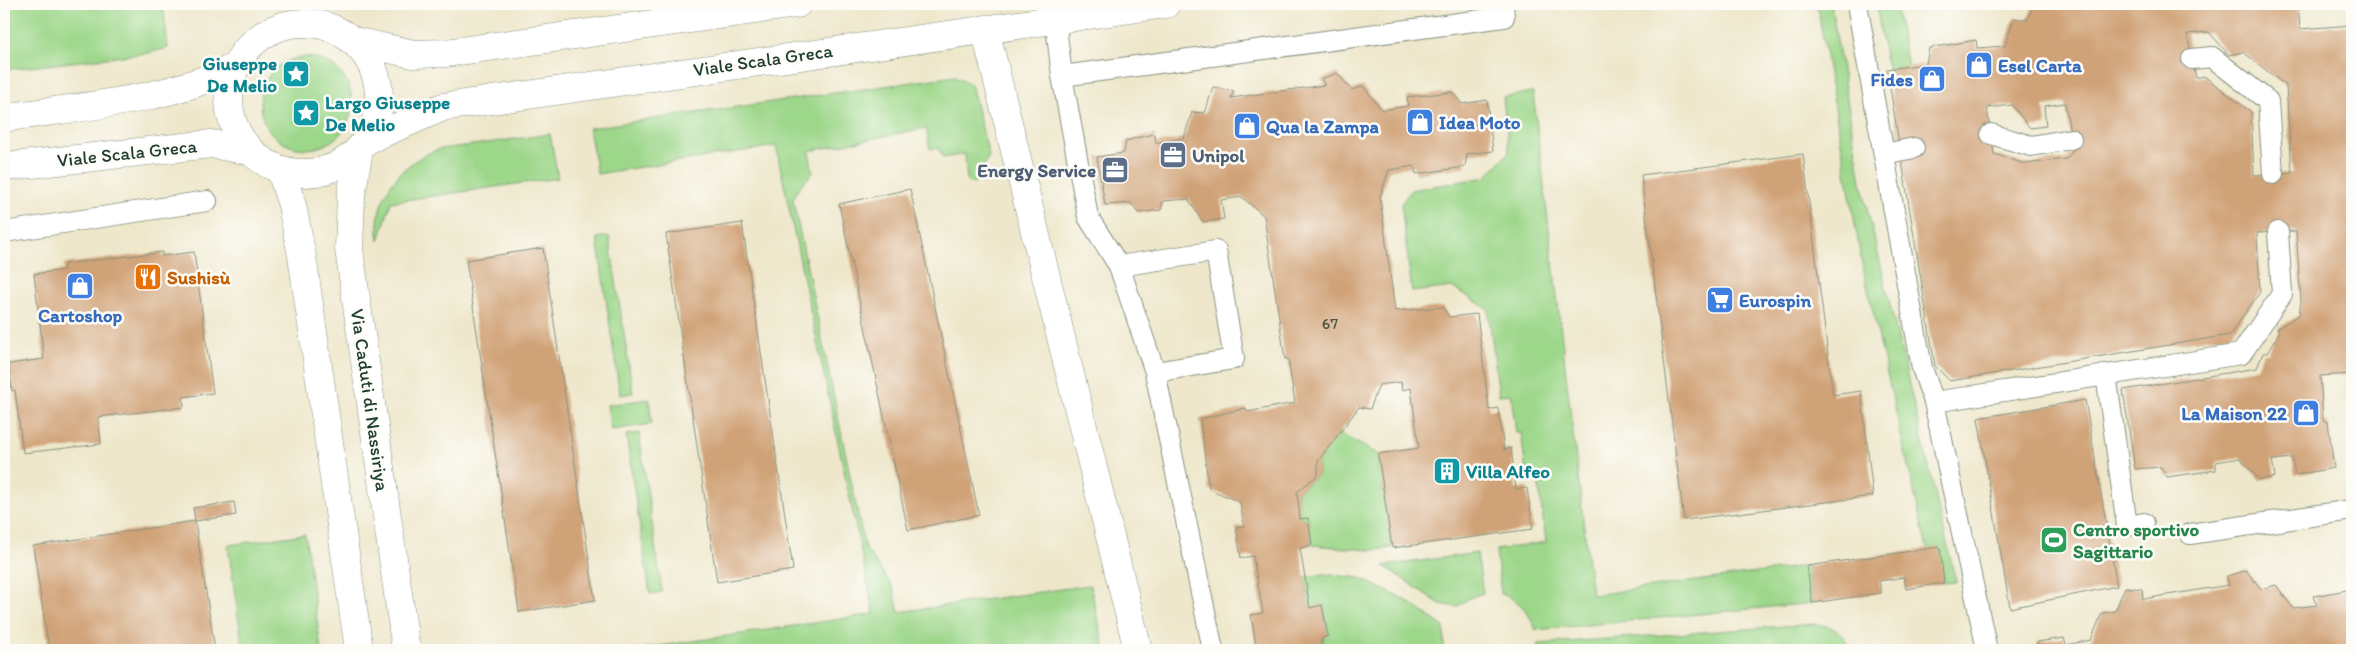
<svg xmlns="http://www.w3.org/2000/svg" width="2356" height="654" viewBox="0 0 2356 654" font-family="Itim,sans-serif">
<rect width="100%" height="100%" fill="#fdfcf7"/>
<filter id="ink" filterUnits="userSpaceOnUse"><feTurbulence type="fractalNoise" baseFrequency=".02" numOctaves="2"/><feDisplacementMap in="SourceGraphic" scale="10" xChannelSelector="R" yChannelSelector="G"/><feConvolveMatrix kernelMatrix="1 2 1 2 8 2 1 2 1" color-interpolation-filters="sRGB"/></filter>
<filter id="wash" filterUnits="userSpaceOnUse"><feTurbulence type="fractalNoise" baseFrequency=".0096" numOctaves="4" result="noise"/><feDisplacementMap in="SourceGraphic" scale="20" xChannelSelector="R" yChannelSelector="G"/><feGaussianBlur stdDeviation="1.12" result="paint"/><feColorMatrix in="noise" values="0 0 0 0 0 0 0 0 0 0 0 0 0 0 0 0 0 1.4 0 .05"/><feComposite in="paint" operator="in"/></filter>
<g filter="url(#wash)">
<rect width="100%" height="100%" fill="#eee7cb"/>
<!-- green -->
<path fill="#9dd78a" stroke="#5e8a5f" d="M 4,4 L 163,4 L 168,48 L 148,53 L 4,70 Z
M 1817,4 L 1831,4 L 1861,182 L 1956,582 L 1944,583 L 1939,548 L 1927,549 L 1861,259 Z
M 1876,4 L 1895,4 L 1908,66 L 1887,69 Z
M260 103a46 46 0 1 1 92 0a46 46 0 1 1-92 0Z
M 955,76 L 971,84 L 989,156 L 974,184 L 967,182 L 965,154 L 943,158 L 940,151 L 936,148 L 930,149 L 926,128 L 809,151 L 813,173 L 799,187 L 793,199 L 865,548 L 893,587 L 899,612 L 1090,585 L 1105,650 L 633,650 L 874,614 L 776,146 L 597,174 L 589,128 Z
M 1533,92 L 1592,595 L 1807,566 L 1812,603 L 1536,630 C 1529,612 1520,600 1501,594 L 1496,550 L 1546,542 L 1538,478 L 1527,479 L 1521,433 L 1516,433 L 1511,394 L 1499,395 L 1488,309 L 1452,287 L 1412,292 L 1401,204 L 1411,190 L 1486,177 L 1509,152 L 1503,97 Z
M 550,134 L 558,178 L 391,202 L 379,241 C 372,202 396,167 431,152 C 441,147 455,148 466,146 C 494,142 522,138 550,134 Z
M 609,236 L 633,393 L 620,395 L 597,238 Z
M 649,399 L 652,424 L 611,430 L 607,405 Z
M 639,433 L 662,592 L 650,594 L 626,435 Z
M 1339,433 L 1378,454 L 1392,548 L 1370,550 L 1312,545 L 1308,518 L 1300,519 L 1297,492 L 1318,475 L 1318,461 Z
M 305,534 L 321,650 L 243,650 L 228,545 Z
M 1477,553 L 1483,593 L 1469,598 L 1457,607 L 1440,604 L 1384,566 Z
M 1324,574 L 1360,578 L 1407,601 L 1444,627 L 1444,650 L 1322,650 L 1322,638 L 1328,635 L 1323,605 L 1310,608 L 1305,577 Z
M 1814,624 C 1832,626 1846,631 1848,650 L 1785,650 L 1780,645 L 1767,650 L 1536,650 L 1538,644 Z"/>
<g id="blocks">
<!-- building -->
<path fill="#d0a277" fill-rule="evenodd" d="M 2034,4 L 2057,4 L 2057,6 L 2075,4 L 2298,4 L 2300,29 L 2352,25 L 2352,374 L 2320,376 L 2323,420 L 2328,422 L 2334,468 L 2295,475 L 2292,458 L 2272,460 L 2275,477 L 2260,480 L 2240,458 L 2216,462 L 2216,470 L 2167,477 L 2161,467 L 2135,469 L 2123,390 L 2257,368 L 2263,353 L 2267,353 L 2279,333 L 2278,328 L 2299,315 L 2301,301 L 2296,231 L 2257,233 L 2260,292 L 2230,335 L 1950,381 L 1935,366 L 1887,69 L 1926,64 L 1929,48 L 1976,40 L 1977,48 L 2005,46 L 2014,18 L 2027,20 ZM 2209,32 L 2229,55 L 2243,52 L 2286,86 L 2292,173 L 2254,175 L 2251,112 L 2204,76 L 2196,78 L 2187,34 ZM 2065,103 L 2073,151 L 2066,159 L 2025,164 L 1994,154 L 1987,108 L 2012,105 L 2030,128 L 2046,126 L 2044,106 Z
M 1337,73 L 1352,90 L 1363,86 L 1382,110 L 1408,106 L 1407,97 L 1452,92 L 1462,104 L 1487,100 L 1493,151 L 1467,154 L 1465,167 L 1416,174 L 1414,166 L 1389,170 L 1380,197 L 1395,311 L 1443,307 L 1449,317 L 1477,314 L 1489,410 L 1498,408 L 1504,450 L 1511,448 L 1516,489 L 1527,488 L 1533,529 L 1392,548 L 1378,454 L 1419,448 L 1411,388 L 1402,390 L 1401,382 L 1379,385 L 1370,409 L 1359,407 L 1318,461 L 1318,475 L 1297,492 L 1300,519 L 1308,518 L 1312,545 L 1300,548 L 1310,608 L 1322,605 L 1328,636 L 1322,638 L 1322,650 L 1265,650 L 1264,645 L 1256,646 L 1251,615 L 1263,613 L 1253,556 L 1241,558 L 1236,527 L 1244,526 L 1240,502 L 1209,489 L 1200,419 L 1246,408 L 1247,412 L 1295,403 L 1288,359 L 1285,359 L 1264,216 L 1242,197 L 1221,200 L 1224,219 L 1203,222 L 1188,199 L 1163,201 L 1161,210 L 1138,213 L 1131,203 L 1105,205 L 1097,157 L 1124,153 L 1126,141 L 1140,137 L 1155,134 L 1156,143 L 1184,138 L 1192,112 L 1205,113 L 1213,87 L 1234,91 L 1231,98 L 1325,85 L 1321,79 Z
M 1803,154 L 1833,395 L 1861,391 L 1873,496 L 1684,520 L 1641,175 Z
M 910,189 L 979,515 L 908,530 L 839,204 Z
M 742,223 L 793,570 L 717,582 L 666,234 Z
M 543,248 L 595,600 L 519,612 L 466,260 Z
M 162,252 L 162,256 L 194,252 L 213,393 L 183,397 L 184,407 L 98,417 L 101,444 L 23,453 L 15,390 L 12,391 L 9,364 L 44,359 L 34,274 L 64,270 L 64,264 Z
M 2085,400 L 2117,586 L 2010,608 L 1978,418 Z
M 234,502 L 236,515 L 195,521 L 193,508 Z
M 195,521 L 215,650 L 49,650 L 33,546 Z
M 1940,547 L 1944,583 L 1906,589 L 1904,577 L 1879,581 L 1881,593 L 1812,603 L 1807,566 Z
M 2246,570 L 2261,589 L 2276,585 L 2293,608 L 2317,605 L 2314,596 L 2352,589 L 2352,650 L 2038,650 L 2037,642 L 2064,638 L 2066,645 L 2091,640 L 2102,613 L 2115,611 L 2125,587 L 2142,589 L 2143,599 L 2229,585 L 2227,576 Z"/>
</g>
</g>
<g filter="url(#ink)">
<use href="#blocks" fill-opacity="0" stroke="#869280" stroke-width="1"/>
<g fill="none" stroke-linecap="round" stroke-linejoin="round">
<!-- lane casing -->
<g stroke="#869280" stroke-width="22">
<path id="lane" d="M 1857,4 L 1922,368 L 1934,402 L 1987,650
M 1055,18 L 1062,76 L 1504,17 L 1503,4
M 2192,59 L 2212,57 L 2268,101 L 2273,174
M 1062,76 L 1088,217 L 1119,266 L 1155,372 L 1213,650
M 1991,134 L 2031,146 L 2071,139
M 1884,154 L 1914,148
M 4,232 L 207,201
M 1119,266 L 1216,251 L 1234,359 L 1155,372
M 2106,374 L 2127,526 L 2144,523
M 1934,402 L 2241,354 L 2282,294 L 2278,232
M 2190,534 L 2352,510"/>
</g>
<!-- street casing -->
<g stroke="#869280" stroke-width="29">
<path id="street" d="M 985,29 L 1138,650
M 359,150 L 351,196 L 349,249 L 406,650
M 281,171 L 292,205 L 302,256 L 359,650"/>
</g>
<!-- primary casing -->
<g stroke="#869280" stroke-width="29">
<path id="primary" d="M229 98a75 75 0 1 1 150 0a75 75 0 1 1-150 0Z
M 354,41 L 413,54 L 446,53 L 797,4
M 4,118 C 82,106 163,102 235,67
M 367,140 L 443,107 L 1166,4
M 4,167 L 211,144 L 250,151"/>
</g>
<!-- lane -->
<use href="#lane" stroke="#fff" stroke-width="20"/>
<!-- street -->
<use href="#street" stroke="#fff" stroke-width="28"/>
<!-- primary -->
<use href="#primary" stroke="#fff" stroke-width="28"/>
</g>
</g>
<!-- icons -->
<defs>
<g id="shop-square" transform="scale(1.4375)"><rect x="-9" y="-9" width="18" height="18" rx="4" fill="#3f7fe0" stroke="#fdfcf7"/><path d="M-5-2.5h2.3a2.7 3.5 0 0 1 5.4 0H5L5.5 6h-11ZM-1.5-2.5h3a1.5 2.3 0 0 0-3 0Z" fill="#fff"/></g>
<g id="sight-square" transform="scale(1.4375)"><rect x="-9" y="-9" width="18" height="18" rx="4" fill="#0f9aa8" stroke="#fdfcf7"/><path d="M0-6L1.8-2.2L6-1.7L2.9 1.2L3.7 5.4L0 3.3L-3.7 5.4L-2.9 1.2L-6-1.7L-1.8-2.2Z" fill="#fff"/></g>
<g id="office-square" transform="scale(1.4375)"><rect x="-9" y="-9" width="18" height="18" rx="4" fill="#5c6f8a" stroke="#fdfcf7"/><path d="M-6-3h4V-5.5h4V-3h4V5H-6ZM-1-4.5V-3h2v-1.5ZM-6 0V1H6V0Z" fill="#fff"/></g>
<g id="restaurant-square" transform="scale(1.4375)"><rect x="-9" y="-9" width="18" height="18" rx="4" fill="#e8710a" stroke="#fdfcf7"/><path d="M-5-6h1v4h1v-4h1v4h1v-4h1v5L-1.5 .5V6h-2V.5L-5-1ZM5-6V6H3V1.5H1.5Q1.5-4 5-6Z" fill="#fff"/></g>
<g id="supermarket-square" transform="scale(1.4375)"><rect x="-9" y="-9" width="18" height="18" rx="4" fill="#3f7fe0" stroke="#fdfcf7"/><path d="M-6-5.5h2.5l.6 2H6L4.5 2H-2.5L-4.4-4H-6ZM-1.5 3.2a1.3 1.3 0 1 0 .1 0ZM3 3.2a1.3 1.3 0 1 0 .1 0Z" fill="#fff"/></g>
<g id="building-square" transform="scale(1.4375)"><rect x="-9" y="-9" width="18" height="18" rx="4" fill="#0f9aa8" stroke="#fdfcf7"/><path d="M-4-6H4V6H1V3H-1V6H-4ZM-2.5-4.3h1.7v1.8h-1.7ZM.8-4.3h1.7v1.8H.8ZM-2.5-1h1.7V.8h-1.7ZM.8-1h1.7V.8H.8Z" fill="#fff"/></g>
<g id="stadium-square" transform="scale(1.4375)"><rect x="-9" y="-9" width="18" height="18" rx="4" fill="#2e9e5b" stroke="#fdfcf7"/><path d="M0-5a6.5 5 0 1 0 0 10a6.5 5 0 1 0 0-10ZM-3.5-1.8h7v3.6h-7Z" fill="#fff"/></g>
</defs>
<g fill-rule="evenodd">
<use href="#shop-square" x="1979" y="65"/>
<use href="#sight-square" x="296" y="74"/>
<use href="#shop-square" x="1932" y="79"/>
<use href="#sight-square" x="306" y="113"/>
<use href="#shop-square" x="1420" y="122"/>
<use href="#shop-square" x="1247" y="126"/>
<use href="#office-square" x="1173" y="155"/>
<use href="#office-square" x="1115" y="170"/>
<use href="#restaurant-square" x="148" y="277"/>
<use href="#shop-square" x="80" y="286"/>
<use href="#supermarket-square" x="1720" y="300"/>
<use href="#shop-square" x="2306" y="413"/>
<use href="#building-square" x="1447" y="471"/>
<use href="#stadium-square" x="2054" y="540"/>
</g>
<g text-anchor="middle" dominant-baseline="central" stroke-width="5" stroke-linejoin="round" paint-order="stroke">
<!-- number labels -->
<g font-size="16" fill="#4b5645">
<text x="1330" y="323">67</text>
</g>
<!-- street labels -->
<g font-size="19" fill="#1f3d34" stroke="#fdfcf7">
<text transform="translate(763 60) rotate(-8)">Viale Scala Greca</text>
<text transform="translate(127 153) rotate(-6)">Viale Scala Greca</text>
<text transform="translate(370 400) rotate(82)">Via Caduti di Nassiriya</text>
</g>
<!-- culture labels -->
<g font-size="19" font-weight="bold" fill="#0d838f" stroke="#fdfcf7" text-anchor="start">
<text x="277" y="63" text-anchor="end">Giuseppe<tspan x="277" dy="22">De Melio</tspan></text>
<text x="325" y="102">Largo Giuseppe<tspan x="325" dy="22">De Melio</tspan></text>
<text x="1466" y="471">Villa Alfeo</text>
</g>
<!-- shop labels -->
<g font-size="19" font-weight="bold" fill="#366cbe" stroke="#fdfcf7" text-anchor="start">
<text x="1998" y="65">Esel Carta</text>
<text x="1913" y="79" text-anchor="end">Fides</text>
<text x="1439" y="122">Idea Moto</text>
<text x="1266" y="126">Qua la Zampa</text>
<text x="1739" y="300">Eurospin</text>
<text x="80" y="315" text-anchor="middle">Cartoshop</text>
<text x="2287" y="413" text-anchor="end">La Maison 22</text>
</g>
<!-- service labels -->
<g font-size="19" font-weight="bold" fill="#4e5e75" stroke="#fdfcf7" text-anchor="start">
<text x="1192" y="155">Unipol</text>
<text x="1096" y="170" text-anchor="end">Energy Service</text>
</g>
<!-- food labels -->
<g font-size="19" font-weight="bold" fill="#c56008" stroke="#fdfcf7" text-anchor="start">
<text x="167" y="277">Sushisù</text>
</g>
<!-- leisure labels -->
<g font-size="19" font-weight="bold" fill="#27864d" stroke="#fdfcf7" text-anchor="start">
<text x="2073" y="529">Centro sportivo<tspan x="2073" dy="22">Sagittario</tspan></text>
</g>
</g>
<!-- margin -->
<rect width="2356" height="654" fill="none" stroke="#fdfcf7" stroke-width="20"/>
</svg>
